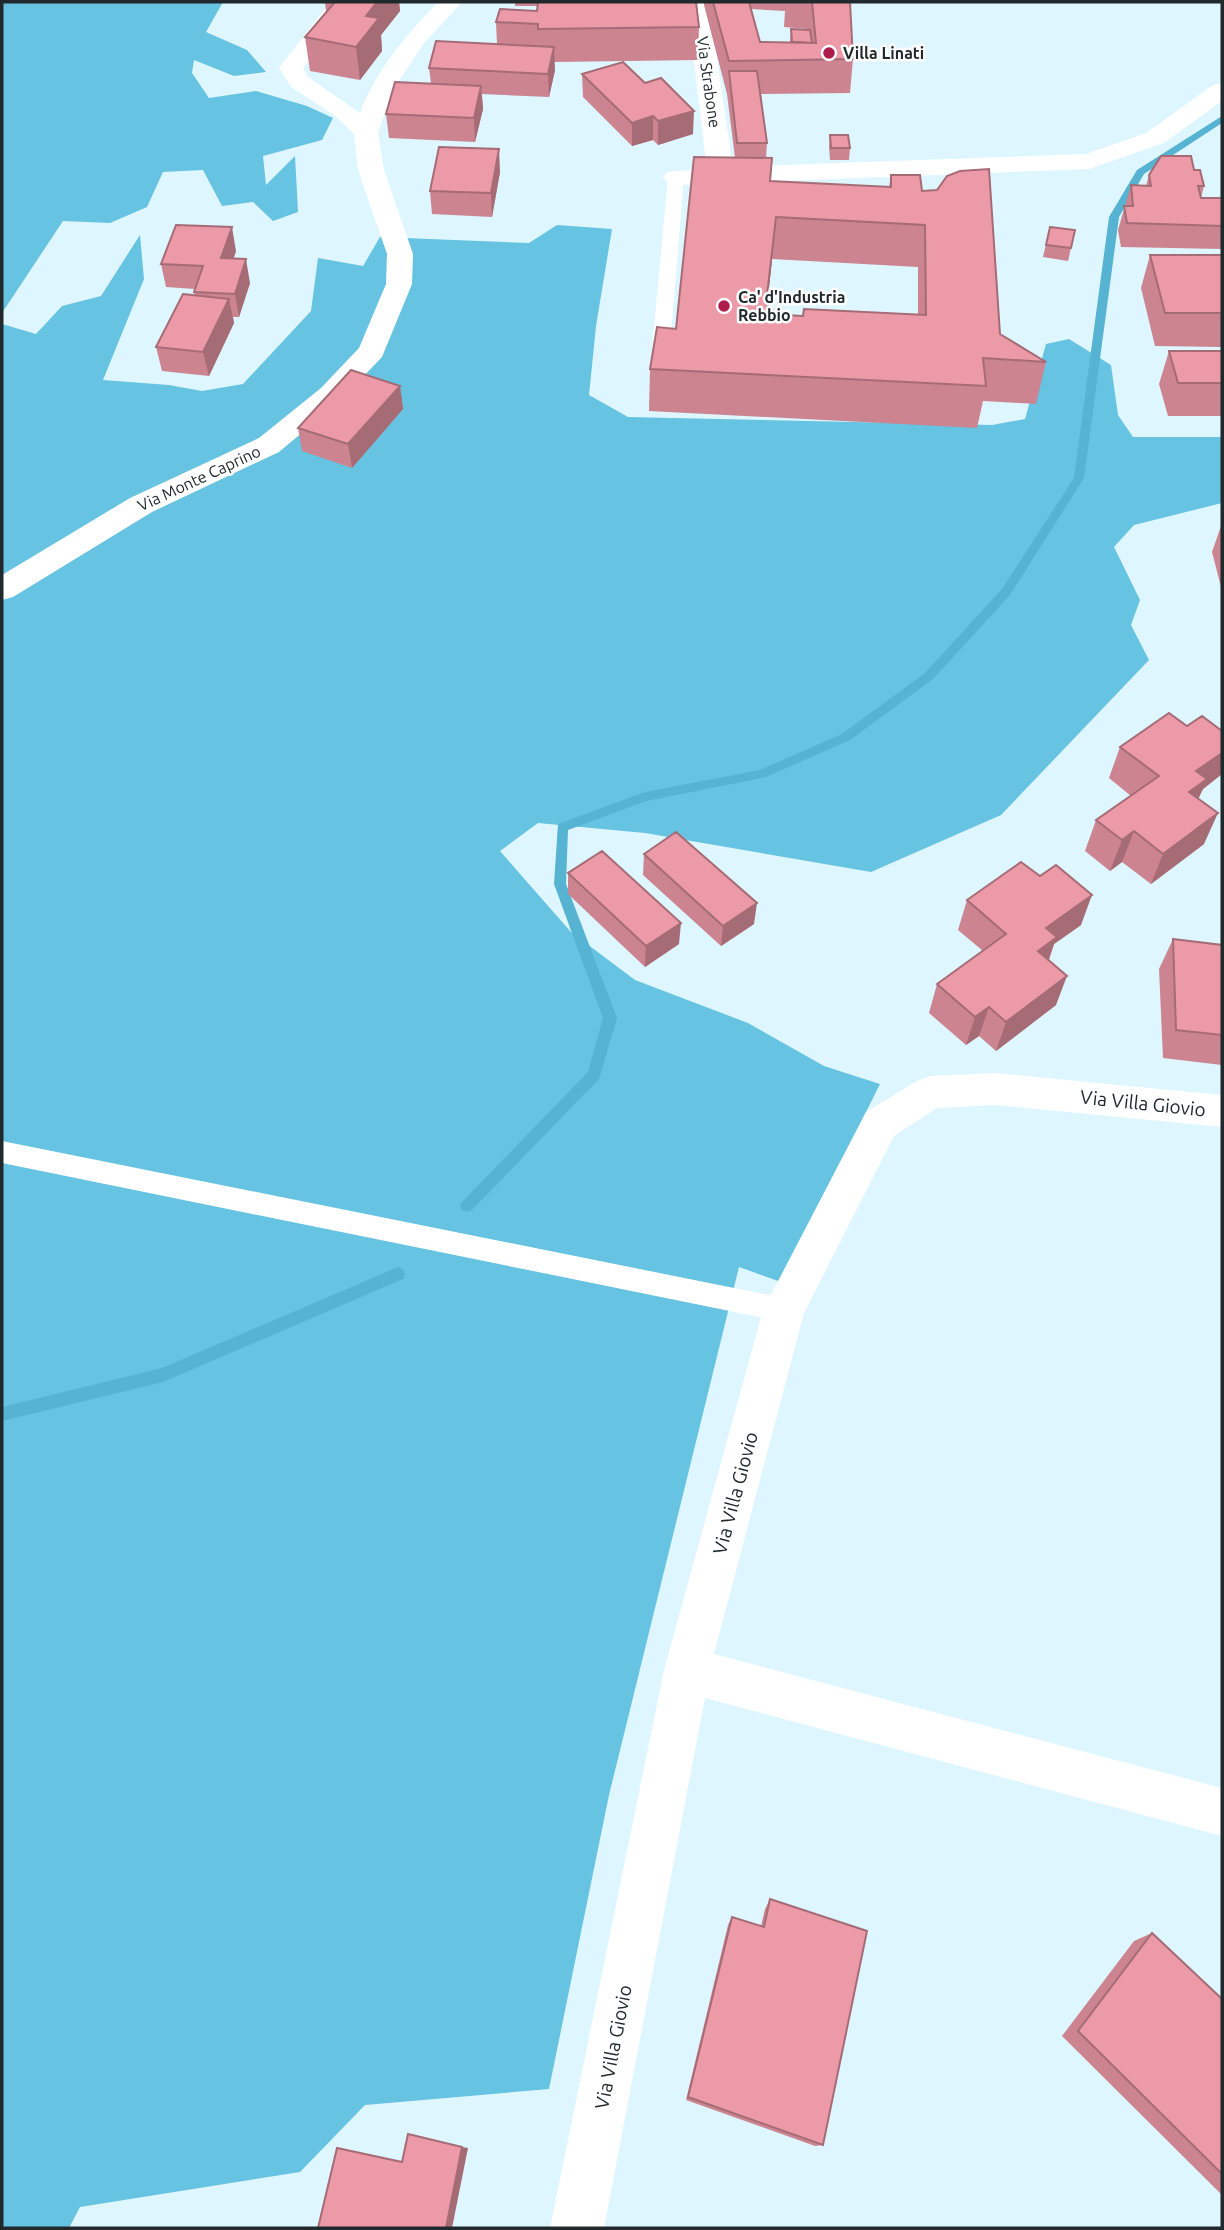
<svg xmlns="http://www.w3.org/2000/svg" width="1224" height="2230" viewBox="0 0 1224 2230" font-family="Ubuntu,sans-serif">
<rect width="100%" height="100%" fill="#def6ff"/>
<!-- forest -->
<path fill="#67c3e2" d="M 2,2 L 223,2 L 206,32 L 247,50 L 266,72 L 234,76 L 194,60 L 192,73 L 209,98 L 256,91 L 307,106 L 333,118 L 322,140 L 263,156 L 266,185 L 295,156 L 298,212 L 273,221 L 253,202 L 222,206 L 203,170 L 163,172 L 147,207 L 110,223 L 63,221 L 2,313 Z
M 557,225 L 612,229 L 596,326 L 589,395 L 628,417 L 992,425 L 1025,419 L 1046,344 L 1069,339 L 1111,365 L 1118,415 L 1133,437 L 1222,437 L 1222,503 L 1134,525 L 1114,547 L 1140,600 L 1131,625 L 1149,660 L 1001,815 L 871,872 L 645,833 L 538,823 L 500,851 L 571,932 L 635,980 L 748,1023 L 824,1066 L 880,1084 L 781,1282 L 739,1267 L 609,1795 L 549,2089 L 365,2105 L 300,2172 L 80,2207 L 69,2228 L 2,2228 L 2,324 L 36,334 L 62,306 L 101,296 L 140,235 L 144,279 L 103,380 L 169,385 L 202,391 L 243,384 L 311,311 L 318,258 L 363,266 L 380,237 L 529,243 Z"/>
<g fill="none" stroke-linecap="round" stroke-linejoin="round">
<!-- stream -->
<path fill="#56b3d2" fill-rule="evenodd" d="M 1222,116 L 1222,123 L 1144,174 L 1119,217 L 1084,478 L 1010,595 L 933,679 L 850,740 L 766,777 L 646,801 L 568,830 L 566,884 L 617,1018 L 599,1079 L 472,1210 L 467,1212 L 462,1210 L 460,1206 L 462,1202 L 588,1072 L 603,1018 L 554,884 L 558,824 L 645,792 L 760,770 L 842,734 L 925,673 L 1002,589 L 1074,478 L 1109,217 L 1137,170 Z
M 398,1267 L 403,1269 L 405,1274 L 403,1279 L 163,1382 L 2,1421 L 2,1407 L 162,1368 Z"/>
<!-- service -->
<path fill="#fff" fill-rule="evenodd" d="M 676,172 L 684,177 L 669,359 L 660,364 L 651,359 L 668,177 Z
M 2,1141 L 784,1298 L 793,1302 L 797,1310 L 793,1318 L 784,1322 L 2,1163 Z"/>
<!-- minor -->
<path fill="#fff" fill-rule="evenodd" d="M 330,2 L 353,2 L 303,68 L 308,77 L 360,113 C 376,70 406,35 438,2 L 462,2 L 424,43 L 393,90 L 378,132 L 384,170 L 413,254 L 412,284 L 382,357 L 341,400 L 279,452 L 152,512 L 13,597 L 2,600 L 2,575 L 130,498 L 259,438 L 321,388 L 359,348 L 386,284 L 387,254 L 358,170 L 354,134 L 334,115 L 291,87 L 279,68 Z
M 687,2 L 709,2 L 732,162 L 727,167 L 1086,154 L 1146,133 L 1213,85 L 1222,83 L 1222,101 L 1164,143 L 1089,169 L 676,185 L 667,182 L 663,177 L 667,172 L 713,168 L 706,162 Z
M 995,1073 L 1222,1095 L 1222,1127 L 995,1105 L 937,1108 L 894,1136 L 804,1313 L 714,1654 L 1222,1788 L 1222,1836 L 705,1698 L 604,2228 L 550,2228 L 664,1670 L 763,1310 L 866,1112 L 917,1081 L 930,1076 Z"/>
</g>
<!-- wall -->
<path fill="#cb8490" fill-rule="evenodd" d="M 325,2 L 399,2 L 400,11 L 381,35 L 382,51 L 360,80 L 310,71 L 305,37 L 326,12 Z
M 515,2 L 696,2 L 699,27 L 698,60 L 554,62 L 555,70 L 549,97 L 482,94 L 483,109 L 475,142 L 389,138 L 386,114 L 431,83 L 429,68 L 497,44 L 496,22 L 537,11 L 537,6 L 515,6 Z
M 704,2 L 850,2 L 853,59 L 850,93 L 761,94 L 767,143 L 766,158 L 771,181 L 889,187 L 891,175 L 922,191 L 1000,334 L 1046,362 L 1036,404 L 983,401 L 977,428 L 649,411 L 650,369 L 676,329 L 735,158 L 727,94 L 704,5 ZM 751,9 L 785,11 L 784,27 L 808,29 L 808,30 L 791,29 L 790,42 L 760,42 ZM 772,259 L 918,267 L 918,315 L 803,316 L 784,315 L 772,310 L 767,305 Z
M 582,74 L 693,134 L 658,145 L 653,140 L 632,146 L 583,97 Z
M 830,135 L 850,148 L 849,160 L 830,160 L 829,147 Z
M 1194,170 L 1204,186 L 1201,198 L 1222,198 L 1222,249 L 1121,247 L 1118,230 L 1131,185 L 1146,186 L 1149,175 Z
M 500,172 L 492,217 L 432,214 L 430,191 Z
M 1050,227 L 1075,230 L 1068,261 L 1043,257 Z
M 236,251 L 233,259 L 250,283 L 239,317 L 233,317 L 234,323 L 209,376 L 162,371 L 156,347 L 195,296 L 194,292 L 195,289 L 166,287 L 161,264 Z
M 1150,255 L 1222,255 L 1222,347 L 1155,346 L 1141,288 Z
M 1169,351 L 1222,351 L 1222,416 L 1168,416 L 1159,384 Z
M 400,386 L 403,409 L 352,468 L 302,451 L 298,428 Z
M 1222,523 L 1222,587 L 1221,587 L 1212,552 Z
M 1187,726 L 1222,731 L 1222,774 L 1203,789 L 1198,798 L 1204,844 L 1151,884 L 1122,862 L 1110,871 L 1085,851 L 1096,820 L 1131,796 L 1109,778 L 1120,747 Z
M 644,854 L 754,924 L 721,946 L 643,875 Z
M 568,873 L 679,944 L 645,967 L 568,894 Z
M 967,900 L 1081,925 L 1054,944 L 1049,960 L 1056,1005 L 996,1051 L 979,1036 L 966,1045 L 929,1013 L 937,984 L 983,951 L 958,930 Z
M 1173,939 L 1222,945 L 1222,1065 L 1163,1058 L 1159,969 Z
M 770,1899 L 823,2145 L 815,2146 L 686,2100 L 728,1925 L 732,1917 L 761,1926 L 765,1909 Z
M 1152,1933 L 1222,1999 L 1222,2195 L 1062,2036 L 1134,1941 Z"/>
<!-- shaded-wall -->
<path fill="#a56c76" d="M 374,2 L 399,2 L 400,11 L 381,35 L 382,51 L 360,80 L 356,47 L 366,16 Z
M 554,47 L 555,70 L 549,97 L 548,74 Z
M 481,86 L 483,109 L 475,142 L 474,118 Z
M 694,111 L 693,134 L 658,145 L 658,121 Z
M 653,116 L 653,140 L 632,146 L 632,123 Z
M 499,149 L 500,172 L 492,217 L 491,193 Z
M 776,217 L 772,259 L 763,346 L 766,304 Z
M 232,227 L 236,251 L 226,282 L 221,258 Z
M 246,259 L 250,283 L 239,317 L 235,294 Z
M 229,299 L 234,323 L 209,376 L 203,352 Z
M 400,386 L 403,409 L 352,468 L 348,444 Z
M 1222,753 L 1222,774 L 1203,789 L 1193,810 L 1176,823 L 1196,771 Z
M 1218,813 L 1204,844 L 1151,884 L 1163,854 Z
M 1134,831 L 1122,862 L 1110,871 L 1122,840 Z
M 1092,895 L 1081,925 L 1054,944 L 1046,967 L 1028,980 L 1046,928 Z
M 757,903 L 754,924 L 721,946 L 723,926 Z
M 681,923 L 679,944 L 645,967 L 646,946 Z
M 1067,976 L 1056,1005 L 996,1051 L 1006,1022 Z
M 989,1007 L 979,1036 L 966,1045 L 975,1017 Z
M 462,2147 L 468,2148 L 452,2228 L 446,2228 Z"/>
<!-- building -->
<path fill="#ec9aa8" stroke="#a56c76" stroke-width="2" fill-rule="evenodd" d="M 335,2 L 377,2 L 366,16 L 379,18 L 356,47 L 305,37 Z
M 538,2 L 696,2 L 699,27 L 538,29 L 538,24 L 496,22 L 500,9 L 537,11 Z
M 713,2 L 749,2 L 760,42 L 816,43 L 812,2 L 850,2 L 853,59 L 729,61 Z
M 791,29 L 810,30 L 812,43 L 792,42 Z
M 436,41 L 554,47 L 548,74 L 429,68 Z
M 623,62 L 645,83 L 661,78 L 694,111 L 658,121 L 653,116 L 632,123 L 582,74 Z
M 729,71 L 757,71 L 767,143 L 737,143 Z
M 395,82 L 481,86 L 474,118 L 386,114 Z
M 830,135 L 848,135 L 850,148 L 831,148 Z
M 439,147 L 499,149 L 491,193 L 430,191 Z
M 1161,156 L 1191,156 L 1194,170 L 1200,170 L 1204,186 L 1198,186 L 1201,198 L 1222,198 L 1222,226 L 1127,223 L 1124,206 L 1133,206 L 1131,185 L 1151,186 L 1149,175 Z
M 694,157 L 772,158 L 770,181 L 891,187 L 891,175 L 920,175 L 922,191 L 937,190 L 947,176 L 960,171 L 989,169 L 1000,334 L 1046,362 L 983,358 L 986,386 L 650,369 L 657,327 L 676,329 ZM 776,217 L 925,225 L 926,315 L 804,309 L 803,316 L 784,315 L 772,310 L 766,304 Z
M 176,225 L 232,227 L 221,258 L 246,259 L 235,294 L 194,292 L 203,266 L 161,264 Z
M 1050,227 L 1075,230 L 1071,248 L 1046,245 Z
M 1150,255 L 1222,255 L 1222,313 L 1165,313 Z
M 183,294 L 229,299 L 203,352 L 156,347 Z
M 1169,351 L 1222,351 L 1222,383 L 1178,383 Z
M 351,370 L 400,386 L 348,444 L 298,428 Z
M 1169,713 L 1187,726 L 1202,716 L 1222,731 L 1222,753 L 1196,771 L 1207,779 L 1189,792 L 1218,813 L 1163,854 L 1134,831 L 1122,840 L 1096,820 L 1159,776 L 1120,747 Z
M 676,832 L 757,903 L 723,926 L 644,854 Z
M 602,851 L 681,923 L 646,946 L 568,873 Z
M 1021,862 L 1040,876 L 1056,865 L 1092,895 L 1046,928 L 1057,937 L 1038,951 L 1067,976 L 1006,1022 L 989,1007 L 975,1017 L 937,984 L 1006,934 L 967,900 Z
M 1173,939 L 1222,945 L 1222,1035 L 1176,1030 Z
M 770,1899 L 867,1931 L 823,2145 L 688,2097 L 732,1917 L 764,1927 Z
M 1152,1933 L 1222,1999 L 1222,2174 L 1078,2031 Z
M 408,2134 L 462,2147 L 446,2228 L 318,2228 L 337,2148 L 402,2162 Z"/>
<!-- markers -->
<g fill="#ae1c4c" stroke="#fefefe" stroke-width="2.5">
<circle cx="829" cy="53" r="7"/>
<circle cx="724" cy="306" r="7"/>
</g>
<g text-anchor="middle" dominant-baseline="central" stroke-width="5" stroke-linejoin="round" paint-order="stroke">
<!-- far-poi labels -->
<g font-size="16" font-weight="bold" fill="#20292c" stroke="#fefefe" text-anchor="start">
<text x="843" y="53">Villa Linati</text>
<text x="738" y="297">Ca' d'Industria<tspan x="738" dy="18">Rebbio</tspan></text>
</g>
<!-- far-street labels -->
<g font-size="16" fill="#20292c" stroke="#fefefe">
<text transform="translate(709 82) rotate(82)">Via Strabone</text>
<text transform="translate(199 478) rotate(-25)">Via Monte Caprino</text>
</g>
<!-- street labels -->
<g font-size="19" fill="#20292c" stroke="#fefefe">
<text transform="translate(1143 1103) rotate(6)">Via Villa Giovio</text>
<text transform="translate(735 1493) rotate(-75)">Via Villa Giovio</text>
<text transform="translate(613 2047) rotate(-79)">Via Villa Giovio</text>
</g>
</g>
<!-- border -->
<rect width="1224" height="2230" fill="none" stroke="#20292c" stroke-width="7"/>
</svg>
